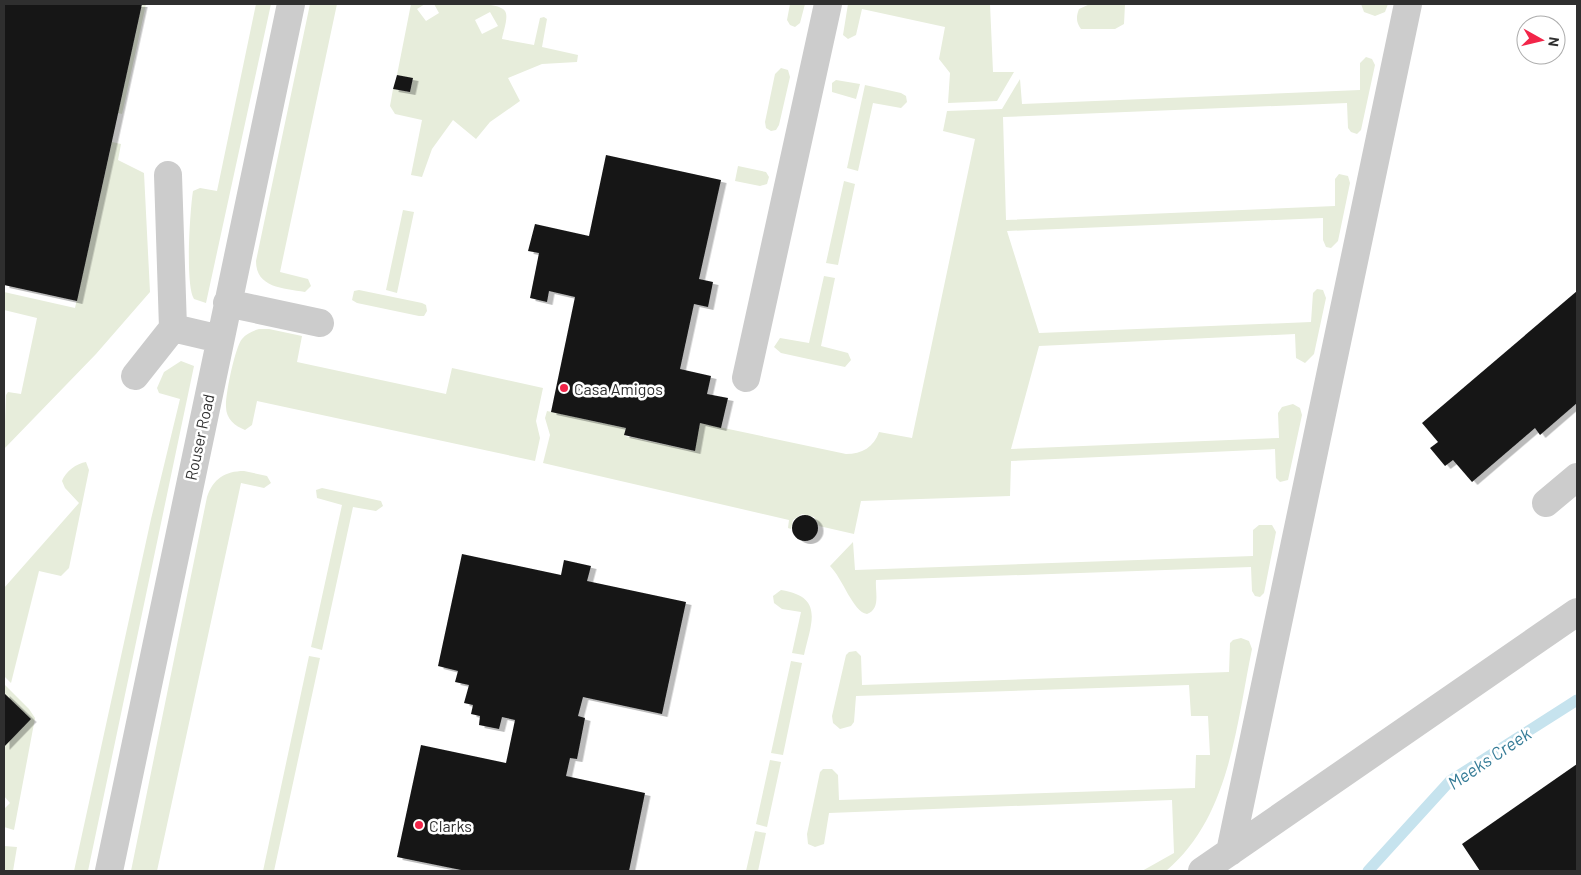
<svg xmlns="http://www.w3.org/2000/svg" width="1581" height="875" viewBox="0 0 1581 875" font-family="Barlow,sans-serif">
<defs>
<filter id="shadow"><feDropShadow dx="5.5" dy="3" stdDeviation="0" flood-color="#0004"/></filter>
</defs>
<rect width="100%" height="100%" fill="#fff"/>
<!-- green -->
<path fill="#e7eddb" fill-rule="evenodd" d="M 142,4 L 146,4 L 122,114 L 118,113 Z
M 256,4 L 271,4 L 206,303 L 194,299 C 185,285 190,210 193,191 L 200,188 L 217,191 Z
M 310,4 L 337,4 L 280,272 L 308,279 L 311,286 L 305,292 C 283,288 256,288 256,261 Z
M 411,4 L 425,4 L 417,9 L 426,21 L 439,13 L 434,4 C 447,4 497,0 505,11 C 509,17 503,32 502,39 L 534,45 L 540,18 L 544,17 L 547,19 L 542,47 L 578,55 L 577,62 L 542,64 L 508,78 L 520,101 L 490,122 L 476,139 L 453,120 L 432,149 L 422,177 L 411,175 L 422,120 L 395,114 L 390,106 L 393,89 L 410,92 L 413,79 L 397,75 ZM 490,12 L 498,26 L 482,34 L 475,20 Z
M 790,4 L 805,4 L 800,23 L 795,27 L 790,25 L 787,20 Z
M 848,4 L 990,4 L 993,72 L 1014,72 L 997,101 L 948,103 L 950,73 L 939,59 L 945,27 L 862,9 L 856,35 L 848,39 L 843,35 Z
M 1090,4 L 1125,4 L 1124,24 L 1115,29 L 1081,29 C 1076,22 1076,17 1079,9 Z
M 1361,4 L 1388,4 L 1385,12 L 1375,16 L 1364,12 Z
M 1366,57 L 1372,59 L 1375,65 L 1361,130 L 1357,134 L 1351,132 L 1348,128 L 1347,103 L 1003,117 L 1006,220 L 1335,206 L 1335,179 L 1339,174 L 1348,176 L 1350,183 L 1338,241 L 1331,248 L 1326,247 L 1323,240 L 1323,218 L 1007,231 L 1039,333 L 1311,322 L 1313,293 L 1317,289 L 1323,290 L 1326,298 L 1314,354 L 1305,363 L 1296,358 L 1295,334 L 1039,346 L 1011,449 L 1279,438 L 1278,413 L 1282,407 L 1293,404 L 1300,408 L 1302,415 L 1288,480 L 1280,482 L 1276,478 L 1275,449 L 1011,461 L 1010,496 L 861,501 L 854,534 L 819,526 L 814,517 L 802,514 L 793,520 L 791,529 L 788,528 L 789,520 L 543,463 L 550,435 L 545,418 L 547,411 L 626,428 L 625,436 L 694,451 L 700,423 L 846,454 C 862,454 874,447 879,432 L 912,438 L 975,139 L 943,131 L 947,111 L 1002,109 L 1020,79 L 1022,104 L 1360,90 L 1360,63 Z
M 781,68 L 788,70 L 790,77 L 779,125 L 776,130 L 771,131 L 766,128 L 765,122 L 775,74 Z
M 836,80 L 860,84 L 856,99 L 832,92 L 832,83 Z
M 865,85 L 901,93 L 906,96 L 907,102 L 901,108 L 873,103 L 858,171 L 847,168 Z
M 112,142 L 121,144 L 118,160 L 144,173 L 150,292 L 96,354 L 4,449 L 6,395 L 8,392 L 21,394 L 37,318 L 4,310 L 4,292 L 75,308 Z
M 738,166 L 766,172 L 769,177 L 767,184 L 760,186 L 735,181 Z
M 844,181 L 855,184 L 838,265 L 826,263 Z
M 403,210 L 414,212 L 397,293 L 386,290 Z
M 824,276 L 835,278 L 821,346 L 848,353 L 851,360 L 845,367 L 781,353 L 774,347 L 780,338 L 809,343 Z
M 359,290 L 422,303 L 426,305 L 427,311 L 424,316 L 419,316 L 357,303 L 352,300 L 354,291 Z
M 259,329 L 269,329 L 302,336 L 297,362 L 446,394 L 452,368 L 543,388 L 536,421 L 540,438 L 535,461 L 257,401 L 252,425 L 245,430 C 235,426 226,419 226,407 C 225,396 235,347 242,339 C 246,334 252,331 259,329 Z
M 181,361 L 194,366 L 88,871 L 74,871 L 151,519 L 180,399 L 159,393 L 157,388 L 164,372 Z
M 86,462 L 89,470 L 69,568 L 61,576 L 39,571 L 11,683 L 4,676 L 4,588 L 79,503 L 65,488 L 62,481 C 65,472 77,463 86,462 Z
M 244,471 L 267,476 L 271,483 L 264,488 L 241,483 L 157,871 L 131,871 L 207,497 C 213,479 225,471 244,471 Z
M 322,488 L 381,501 L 383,506 L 376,511 L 353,507 L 322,650 L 311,647 L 342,505 L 317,498 L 316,490 Z
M 1259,525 L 1272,525 L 1276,532 L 1264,593 L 1260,597 L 1255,596 L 1252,591 L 1251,567 L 876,580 C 875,592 881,609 867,614 C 853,612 843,579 830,566 L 853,542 L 855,570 L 1253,556 L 1253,530 Z
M 781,590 C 825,597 811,623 804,655 L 792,653 L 801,612 L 782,609 L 774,603 L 773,596 Z
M 1241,638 L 1249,641 L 1252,649 C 1236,726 1230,817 1166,871 L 1142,871 L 1174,853 L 1172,800 L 829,813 L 824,844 L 815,847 L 808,844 L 807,834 L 820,772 L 823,769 L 832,769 L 838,775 L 839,800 L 1195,788 L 1196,755 L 1210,755 L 1208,716 L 1191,716 L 1189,685 L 856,696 L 854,722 L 851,726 L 840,729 L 833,723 L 832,716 L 846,655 L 849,652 L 856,651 L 861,656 L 862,685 L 1229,672 L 1230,643 L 1233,640 Z
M 309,656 L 320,658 L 274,871 L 263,871 Z
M 791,661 L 802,663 L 783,755 L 771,753 Z
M 4,684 L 29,709 L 35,718 L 14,830 L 4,827 L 4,809 L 10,803 L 4,796 L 4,747 L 30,719 L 4,693 Z
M 770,760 L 781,762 L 767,827 L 756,824 Z
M 755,831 L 766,833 L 758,871 L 746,871 Z
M 4,846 L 17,847 L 13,871 L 4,871 Z"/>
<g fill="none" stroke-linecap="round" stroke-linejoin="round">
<!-- stream -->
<path stroke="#c6e3ee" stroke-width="11" d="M 1368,871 L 1450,781 L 1577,700"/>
</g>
<!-- building -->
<path fill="#161616" filter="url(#shadow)" d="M 4,4 L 142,4 L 77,301 L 4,285 Z
M 397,75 L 413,78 L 410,92 L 393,89 Z
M 606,155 L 721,180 L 699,279 L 713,282 L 708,307 L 694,304 L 680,369 L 711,376 L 707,394 L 728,398 L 721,428 L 700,423 L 695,451 L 624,435 L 626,428 L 551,412 L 575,297 L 549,291 L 547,302 L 530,298 L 539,253 L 528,251 L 535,224 L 589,236 Z
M 1577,291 L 1577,403 L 1540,435 L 1535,428 L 1472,482 L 1453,460 L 1445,466 L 1430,448 L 1438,442 L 1422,423 Z
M792 528a13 13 0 1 1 26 0a13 13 0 1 1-26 0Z
M 462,554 L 561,575 L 564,560 L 591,566 L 587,581 L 686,602 L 662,714 L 583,697 L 578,716 L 585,718 L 577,759 L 570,758 L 566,776 L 645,793 L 629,871 L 466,871 L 397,857 L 421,745 L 506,763 L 515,720 L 502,717 L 499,729 L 479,725 L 480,716 L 471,714 L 473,705 L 464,703 L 469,685 L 455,682 L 458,671 L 438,666 Z
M 4,693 L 31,719 L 4,747 Z
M 1577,764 L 1577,871 L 1480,871 L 1462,844 Z"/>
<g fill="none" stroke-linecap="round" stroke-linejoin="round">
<!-- minor -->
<path stroke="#ccc" stroke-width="28" d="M 227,303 L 320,323
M 173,328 L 220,339
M 135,376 L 173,328 L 168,175
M 746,378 L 828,4
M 1546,503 L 1577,477
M 1230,852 L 1408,4
M 109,871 L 291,4
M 1202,871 L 1577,612"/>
</g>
<!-- markers -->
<g fill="#f22549" stroke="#fff" stroke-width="2">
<circle cx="564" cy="388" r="5"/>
<circle cx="419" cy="825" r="5"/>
</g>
<g text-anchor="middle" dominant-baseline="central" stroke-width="5" stroke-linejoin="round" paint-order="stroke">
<!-- poi labels -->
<g font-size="16" fill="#2f2f2f" stroke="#fff" text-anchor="start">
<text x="574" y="388">Casa Amigos</text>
<text x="429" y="825">Clarks</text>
</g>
<!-- street labels -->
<g font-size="16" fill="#2f2f2f" stroke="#fff">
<text transform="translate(199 437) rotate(-78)">Rouser Road</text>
</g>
<!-- water labels -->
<g font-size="18" font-style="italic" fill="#367c97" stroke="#fff">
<text transform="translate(1489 758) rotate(-34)">Meeks Creek</text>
</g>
</g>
<!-- border -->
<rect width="1581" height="875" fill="none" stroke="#2f2f2f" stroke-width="10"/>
<!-- north arrow -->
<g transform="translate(1541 40) rotate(98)"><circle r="24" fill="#ffffff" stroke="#acacac"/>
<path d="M0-4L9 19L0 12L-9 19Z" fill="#f22549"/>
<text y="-8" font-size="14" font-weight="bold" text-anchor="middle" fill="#2f2f2f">N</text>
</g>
</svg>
